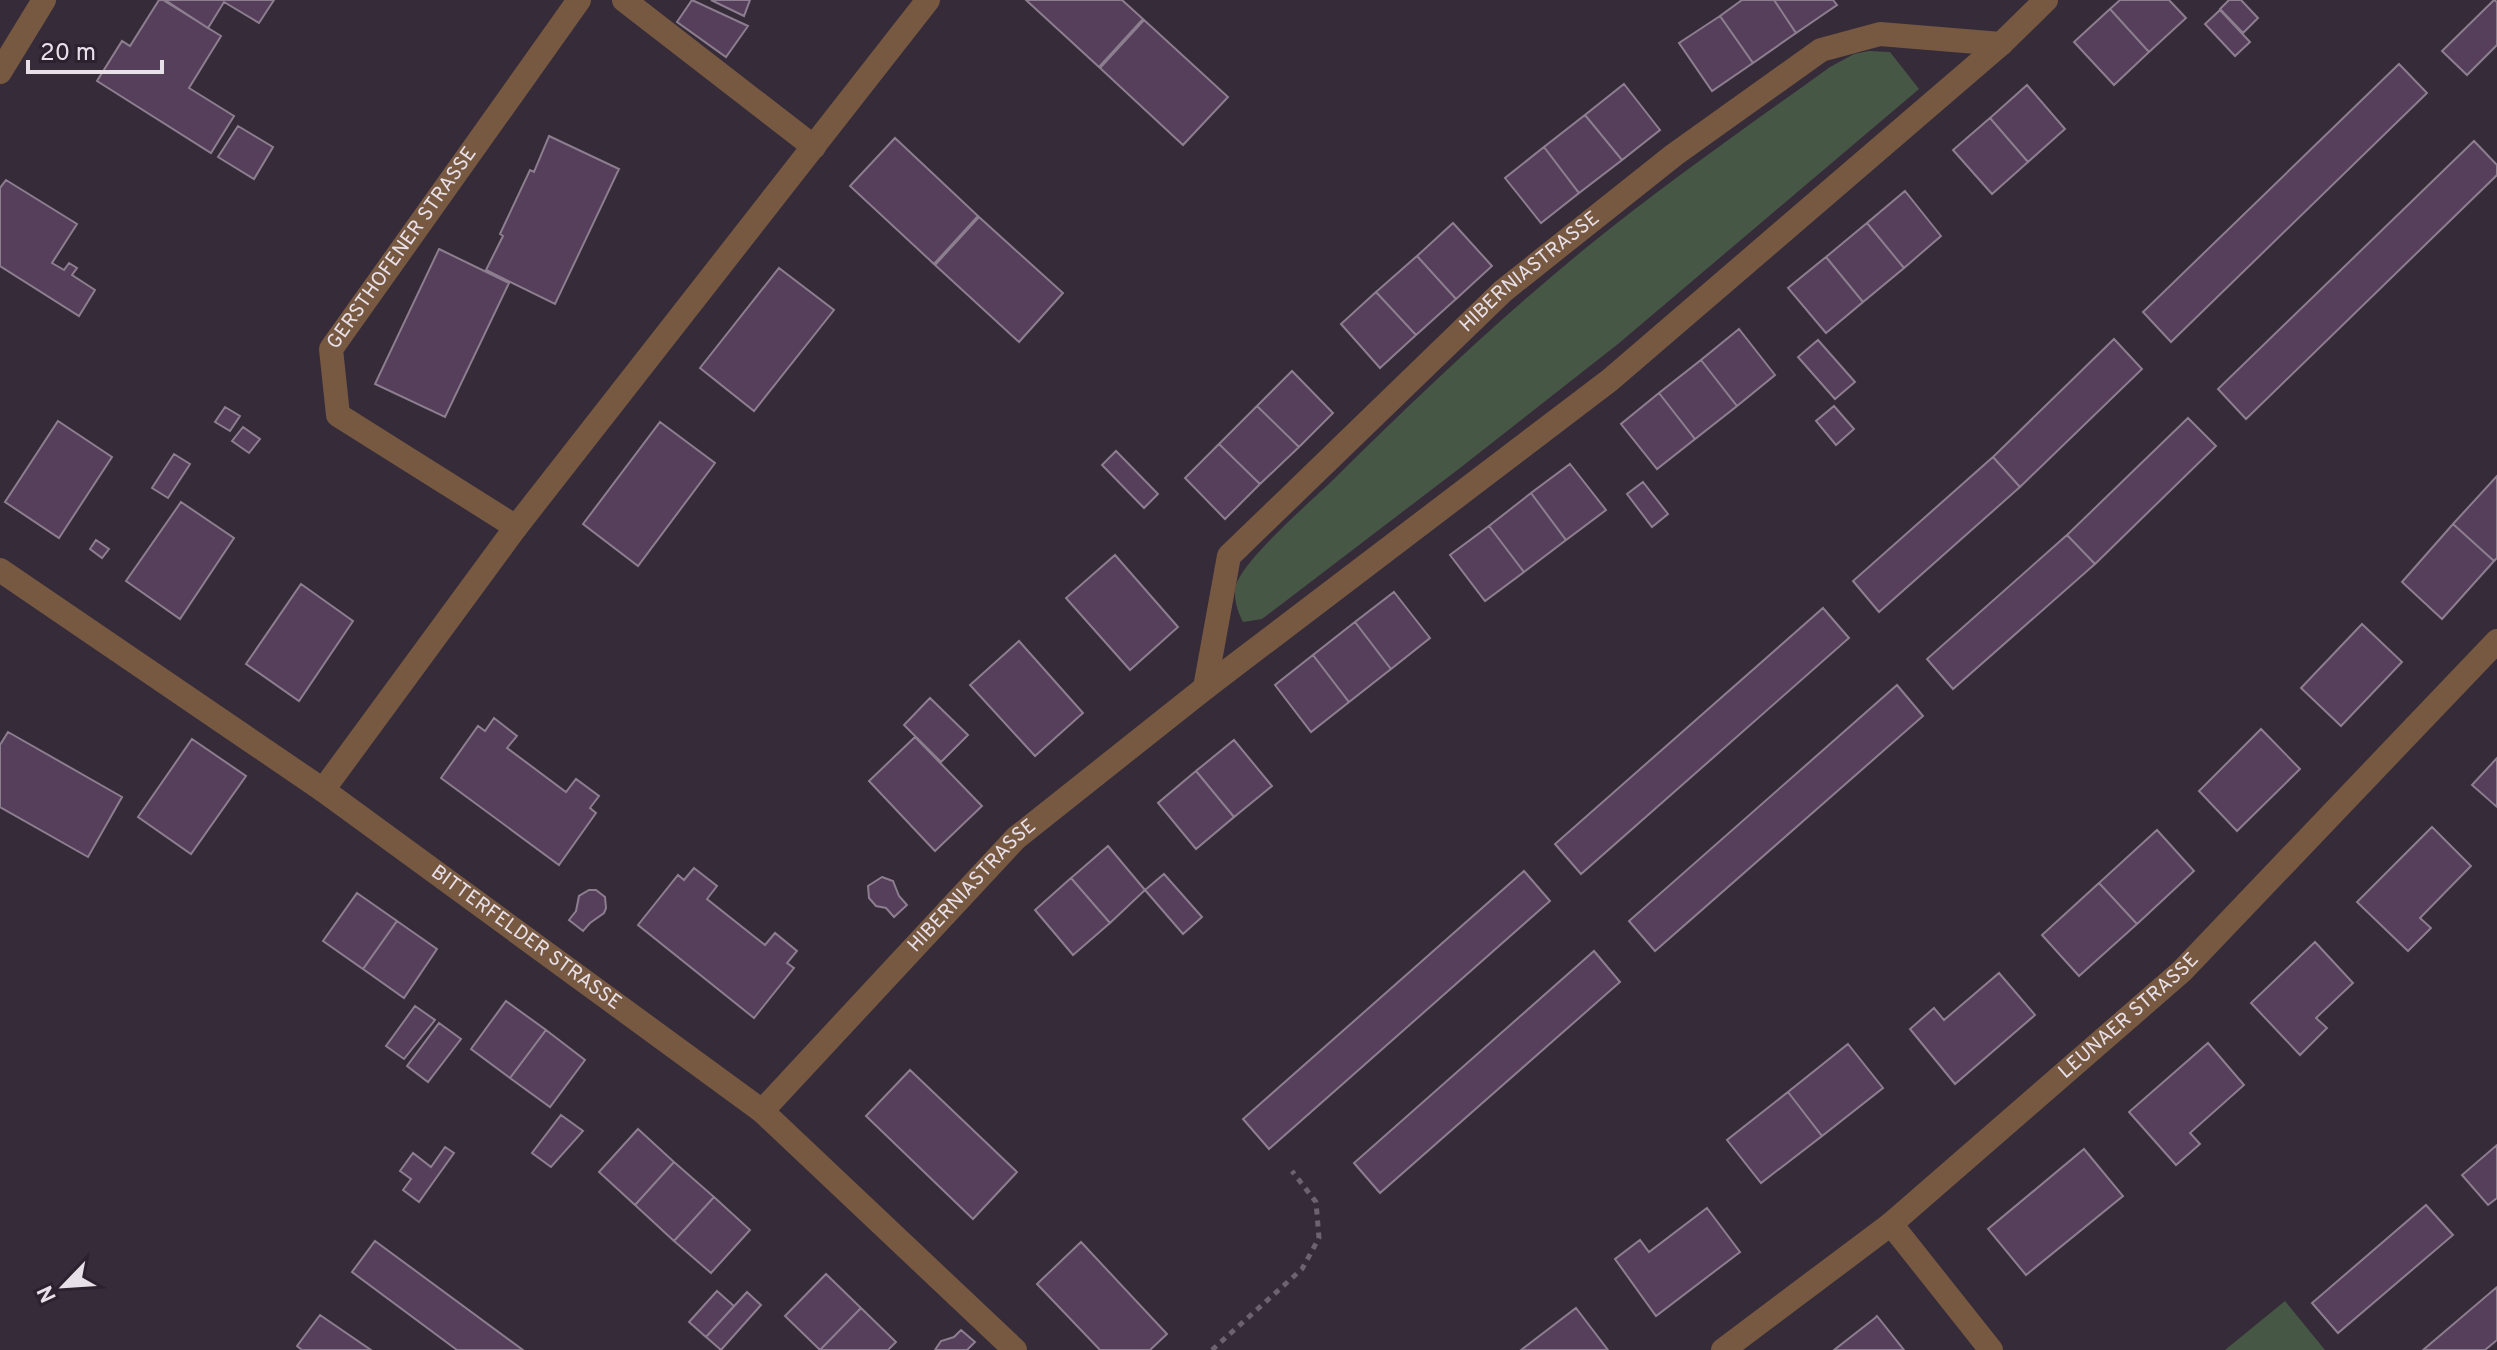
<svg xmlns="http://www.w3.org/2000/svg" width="2497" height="1350" viewBox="0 0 2497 1350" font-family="Overpass,sans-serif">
<rect width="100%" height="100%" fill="#362b39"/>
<!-- green -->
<path fill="#475746" d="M 1869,51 L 1890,52 L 1919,89 L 1618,344 L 1460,468 L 1262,619 L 1243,622 C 1237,611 1232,594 1237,582 C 1251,552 1312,501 1337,476 C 1417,397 1499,319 1587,247 C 1665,184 1748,126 1830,67 L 1854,54 Z
M 2285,1301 L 2325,1350 L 2224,1350 L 2225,1350 Z"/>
<!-- building -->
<path fill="#563f5b" stroke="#8c7e8f" stroke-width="2" d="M 159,0 L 163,0 L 221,36 L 189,88 L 234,116 L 211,153 L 97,81 L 122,41 L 130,46 Z
M 165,0 L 274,0 L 259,23 L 224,2 L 208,28 Z
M 692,0 L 748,26 L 726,57 L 677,22 Z
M 711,0 L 750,0 L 744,16 Z
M 1026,0 L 1122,0 L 1143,19 L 1099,67 Z
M 1742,0 L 1774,0 L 1796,33 L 1753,63 L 1720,16 Z
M 1774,0 L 1833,0 L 1837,5 L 1796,33 Z
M 2120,0 L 2169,0 L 2186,18 L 2149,52 L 2110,9 Z
M 2229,0 L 2241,0 L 2258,18 L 2243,33 L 2220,9 Z
M 2494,0 L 2497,2 L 2497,45 L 2467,75 L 2442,51 Z
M 2110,9 L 2149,52 L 2114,85 L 2074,42 Z
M 2220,10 L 2250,42 L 2235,56 L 2205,24 Z
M 1720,16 L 1753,63 L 1712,91 L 1679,43 Z
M 1144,20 L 1228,97 L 1183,145 L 1100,68 Z
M 2399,64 L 2427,93 L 2171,342 L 2143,312 Z
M 1624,84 L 1660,130 L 1622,160 L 1585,115 Z
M 2027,85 L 2065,129 L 2028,162 L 1990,118 Z
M 1585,115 L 1622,160 L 1579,193 L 1544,147 Z
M 1990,118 L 2028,162 L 1992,194 L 1953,150 Z
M 238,126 L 273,147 L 254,179 L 218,157 Z
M 549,136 L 619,169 L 555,304 L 486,270 L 503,236 L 500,234 L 530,170 L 534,172 Z
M 895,138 L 978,216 L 934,264 L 850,186 Z
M 2474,141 L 2497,165 L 2497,175 L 2246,419 L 2218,389 Z
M 1544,147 L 1579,193 L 1541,223 L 1505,178 Z
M 6,180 L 77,224 L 52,263 L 64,270 L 69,263 L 77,268 L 72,275 L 95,290 L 79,316 L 0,266 L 0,188 Z
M 1905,191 L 1941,236 L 1904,268 L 1867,223 Z
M 979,217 L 1063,293 L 1019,342 L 935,265 Z
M 1453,223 L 1492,266 L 1456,299 L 1417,256 Z
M 1867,223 L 1904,268 L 1863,302 L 1826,257 Z
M 439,249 L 509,283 L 445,417 L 375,384 Z
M 1417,256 L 1456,299 L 1416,335 L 1376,292 Z
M 1826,257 L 1863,302 L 1826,333 L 1788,288 Z
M 779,268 L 834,310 L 754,411 L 700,368 Z
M 1376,292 L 1416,335 L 1380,368 L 1341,324 Z
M 1739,329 L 1775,375 L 1737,406 L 1701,360 Z
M 2114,339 L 2142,369 L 2020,487 L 1993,457 Z
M 1818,340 L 1855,382 L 1835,399 L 1798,357 Z
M 1701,360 L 1737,406 L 1695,439 L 1659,393 Z
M 1292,371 L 1333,413 L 1299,447 L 1257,406 Z
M 1659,393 L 1695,439 L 1657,469 L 1621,424 Z
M 1257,406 L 1299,447 L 1260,484 L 1219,444 Z
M 1834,406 L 1854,429 L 1836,445 L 1816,421 Z
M 225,407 L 240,416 L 230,431 L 215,422 Z
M 2188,418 L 2216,446 L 2095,564 L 2067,535 Z
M 58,421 L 112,457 L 59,538 L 5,502 Z
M 660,422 L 715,463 L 638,566 L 583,524 Z
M 243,427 L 260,439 L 249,453 L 232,441 Z
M 1219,444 L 1260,484 L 1225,519 L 1185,478 Z
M 1116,451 L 1158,494 L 1144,508 L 1102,465 Z
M 174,454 L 190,464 L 168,498 L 152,488 Z
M 1993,457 L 2020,487 L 1879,612 L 1853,581 Z
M 1570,464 L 1606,510 L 1566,540 L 1531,493 Z
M 2497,476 L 2497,558 L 2494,561 L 2453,524 Z
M 1643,482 L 1668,514 L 1652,527 L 1627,494 Z
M 1531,493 L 1566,540 L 1524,572 L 1489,526 Z
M 181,502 L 234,538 L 180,619 L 126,581 Z
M 2453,524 L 2494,561 L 2442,619 L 2402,582 Z
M 1489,526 L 1524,572 L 1485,601 L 1450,555 Z
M 2067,535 L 2095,564 L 1953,689 L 1927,659 Z
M 96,540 L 109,549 L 102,558 L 90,549 Z
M 1115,555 L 1178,627 L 1130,670 L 1066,598 Z
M 301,584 L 353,621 L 299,701 L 246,664 Z
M 1394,592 L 1430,638 L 1391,669 L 1355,622 Z
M 1823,608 L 1849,638 L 1581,874 L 1555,844 Z
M 1355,622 L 1391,669 L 1349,702 L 1313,655 Z
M 2362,624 L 2402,662 L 2341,726 L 2301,688 Z
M 1019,641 L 1083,713 L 1035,756 L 970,685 Z
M 1313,655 L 1349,702 L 1311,732 L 1275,685 Z
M 1897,685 L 1923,716 L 1655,951 L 1629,921 Z
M 930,698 L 968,735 L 941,762 L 904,725 Z
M 494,718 L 517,736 L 507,748 L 566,792 L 576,779 L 599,796 L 590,808 L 596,813 L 559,865 L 441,778 L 478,726 L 485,731 Z
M 2261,729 L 2300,769 L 2237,831 L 2199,791 Z
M 8,732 L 122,797 L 88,857 L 0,807 L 0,745 Z
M 915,737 L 982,806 L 935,851 L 869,781 Z
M 192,739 L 246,776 L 191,854 L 138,817 Z
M 1234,740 L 1272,786 L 1234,817 L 1196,771 Z
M 2497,758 L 2497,807 L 2472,785 Z
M 1196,771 L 1234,817 L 1196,849 L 1158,803 Z
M 2432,827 L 2471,866 L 2420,918 L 2431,928 L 2408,951 L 2357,902 Z
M 2157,830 L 2194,871 L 2137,924 L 2099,883 Z
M 1108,846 L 1145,890 L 1110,923 L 1071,878 Z
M 694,868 L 717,886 L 707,899 L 765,945 L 775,933 L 797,951 L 787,963 L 794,968 L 754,1018 L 638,925 L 678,875 L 684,880 Z
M 1524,871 L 1550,901 L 1269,1149 L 1243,1119 Z
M 1164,874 L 1202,917 L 1183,934 L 1145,890 Z
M 882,877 L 893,881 L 899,896 L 907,905 L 894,917 L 886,908 L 876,906 L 869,898 L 868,886 Z
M 1071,878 L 1110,923 L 1073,955 L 1035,910 Z
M 2099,883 L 2137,924 L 2079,976 L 2042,935 Z
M 589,890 L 596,890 L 605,897 L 606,908 L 604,913 L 590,923 L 583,931 L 569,920 L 576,911 L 579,896 Z
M 357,893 L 397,921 L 363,969 L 323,941 Z
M 397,921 L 437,949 L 404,998 L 363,969 Z
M 2315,942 L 2353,983 L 2316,1018 L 2327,1028 L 2300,1055 L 2251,1003 Z
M 1594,951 L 1620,982 L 1380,1193 L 1354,1163 Z
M 1999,973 L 2035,1015 L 1955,1084 L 1910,1029 L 1934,1008 L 1944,1020 Z
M 506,1001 L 546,1030 L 510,1078 L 471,1049 Z
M 415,1006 L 435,1020 L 404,1059 L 386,1046 Z
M 439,1023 L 461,1039 L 428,1082 L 407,1066 Z
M 546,1030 L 585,1060 L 550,1107 L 510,1078 Z
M 2208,1043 L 2244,1085 L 2190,1133 L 2200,1144 L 2176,1165 L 2129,1112 Z
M 1848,1044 L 1883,1088 L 1822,1136 L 1788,1092 Z
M 910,1070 L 1017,1172 L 973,1219 L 866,1116 Z
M 1788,1092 L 1822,1136 L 1761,1183 L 1727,1140 Z
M 561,1115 L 583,1131 L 551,1167 L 532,1153 Z
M 638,1129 L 674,1162 L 635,1205 L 599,1172 Z
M 2497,1145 L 2497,1198 L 2488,1205 L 2462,1175 Z
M 445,1147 L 454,1153 L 419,1202 L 403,1190 L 411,1179 L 400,1171 L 413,1153 L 431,1167 Z
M 2084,1149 L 2123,1196 L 2026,1275 L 1988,1229 Z
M 674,1162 L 714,1197 L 674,1241 L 635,1205 Z
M 714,1197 L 750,1230 L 711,1273 L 674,1241 Z
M 2426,1205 L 2453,1235 L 2338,1333 L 2312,1303 Z
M 1707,1208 L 1740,1252 L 1656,1316 L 1615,1259 L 1640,1240 L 1649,1252 Z
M 375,1241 L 523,1350 L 457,1350 L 352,1272 Z
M 1081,1242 L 1167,1334 L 1150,1350 L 1100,1350 L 1037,1284 Z
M 826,1274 L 861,1308 L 820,1350 L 785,1316 Z
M 2497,1287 L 2497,1340 L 2485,1350 L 2423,1350 Z
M 717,1291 L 734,1306 L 706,1337 L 689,1322 Z
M 747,1292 L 761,1305 L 721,1350 L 706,1337 Z
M 861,1308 L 896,1342 L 888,1350 L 820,1350 Z
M 1576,1308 L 1608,1350 L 1521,1350 Z
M 320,1315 L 371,1350 L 302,1350 L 297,1346 Z
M 1877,1316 L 1904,1350 L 1834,1350 L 1875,1318 Z
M 961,1330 L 975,1342 L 967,1350 L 935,1350 L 941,1341 L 954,1337 Z"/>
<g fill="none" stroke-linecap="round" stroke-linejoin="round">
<!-- path -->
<path stroke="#6d6370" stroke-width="5" stroke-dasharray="6 6" stroke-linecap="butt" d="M 1212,1350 L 1302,1269 L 1319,1238 L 1316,1202 L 1292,1171"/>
<!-- minor -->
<g stroke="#775942" stroke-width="24">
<path d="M 624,0 L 814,147"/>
<path d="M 0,72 L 44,0"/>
<path id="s1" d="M 516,527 L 338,415 L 331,349 L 579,0"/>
<path id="s2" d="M 0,570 L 323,790 L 762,1111 L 1015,1350"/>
<path id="s3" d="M 1205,688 L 1229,556 L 1503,291 L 1674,155 L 1821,50 L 1880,34 L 2001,44"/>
<path d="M 323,790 L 516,527 L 928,0"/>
<path id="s4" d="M 762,1111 L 1016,838 L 1205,688 L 1610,380 L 2001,44 L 2046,0"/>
<path d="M 1891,1224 L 1991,1350"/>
<path id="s5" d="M 1723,1350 L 1891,1224 L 2182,971 L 2497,641"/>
</g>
</g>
<g text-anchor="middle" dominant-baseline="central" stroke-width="8" stroke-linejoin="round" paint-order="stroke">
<!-- street labels -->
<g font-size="20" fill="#e8e0e9" stroke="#2c212f">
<text stroke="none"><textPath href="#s1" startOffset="400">GERSTHOFENER STRASSE</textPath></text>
<text stroke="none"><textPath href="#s3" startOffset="548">HIBERNIASTRASSE</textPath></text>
<text stroke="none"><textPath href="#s4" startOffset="308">HIBERNIASTRASSE</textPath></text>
<text stroke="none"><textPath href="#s2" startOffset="642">BITTERFELDER STRASSE</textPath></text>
<text stroke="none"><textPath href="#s5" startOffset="526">LEUNAER STRASSE</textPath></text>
</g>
</g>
<!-- north arrow -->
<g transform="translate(64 1286) rotate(245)" stroke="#2c212f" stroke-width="6" paint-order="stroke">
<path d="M0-6L14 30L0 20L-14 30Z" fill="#e8e0e9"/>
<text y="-12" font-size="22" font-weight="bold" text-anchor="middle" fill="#e8e0e9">N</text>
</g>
<!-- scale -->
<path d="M28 60v12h134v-12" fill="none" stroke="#e8e0e9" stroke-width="4"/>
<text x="40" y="60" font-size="24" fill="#e8e0e9" stroke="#2c212f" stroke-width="6" paint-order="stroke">20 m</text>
</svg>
